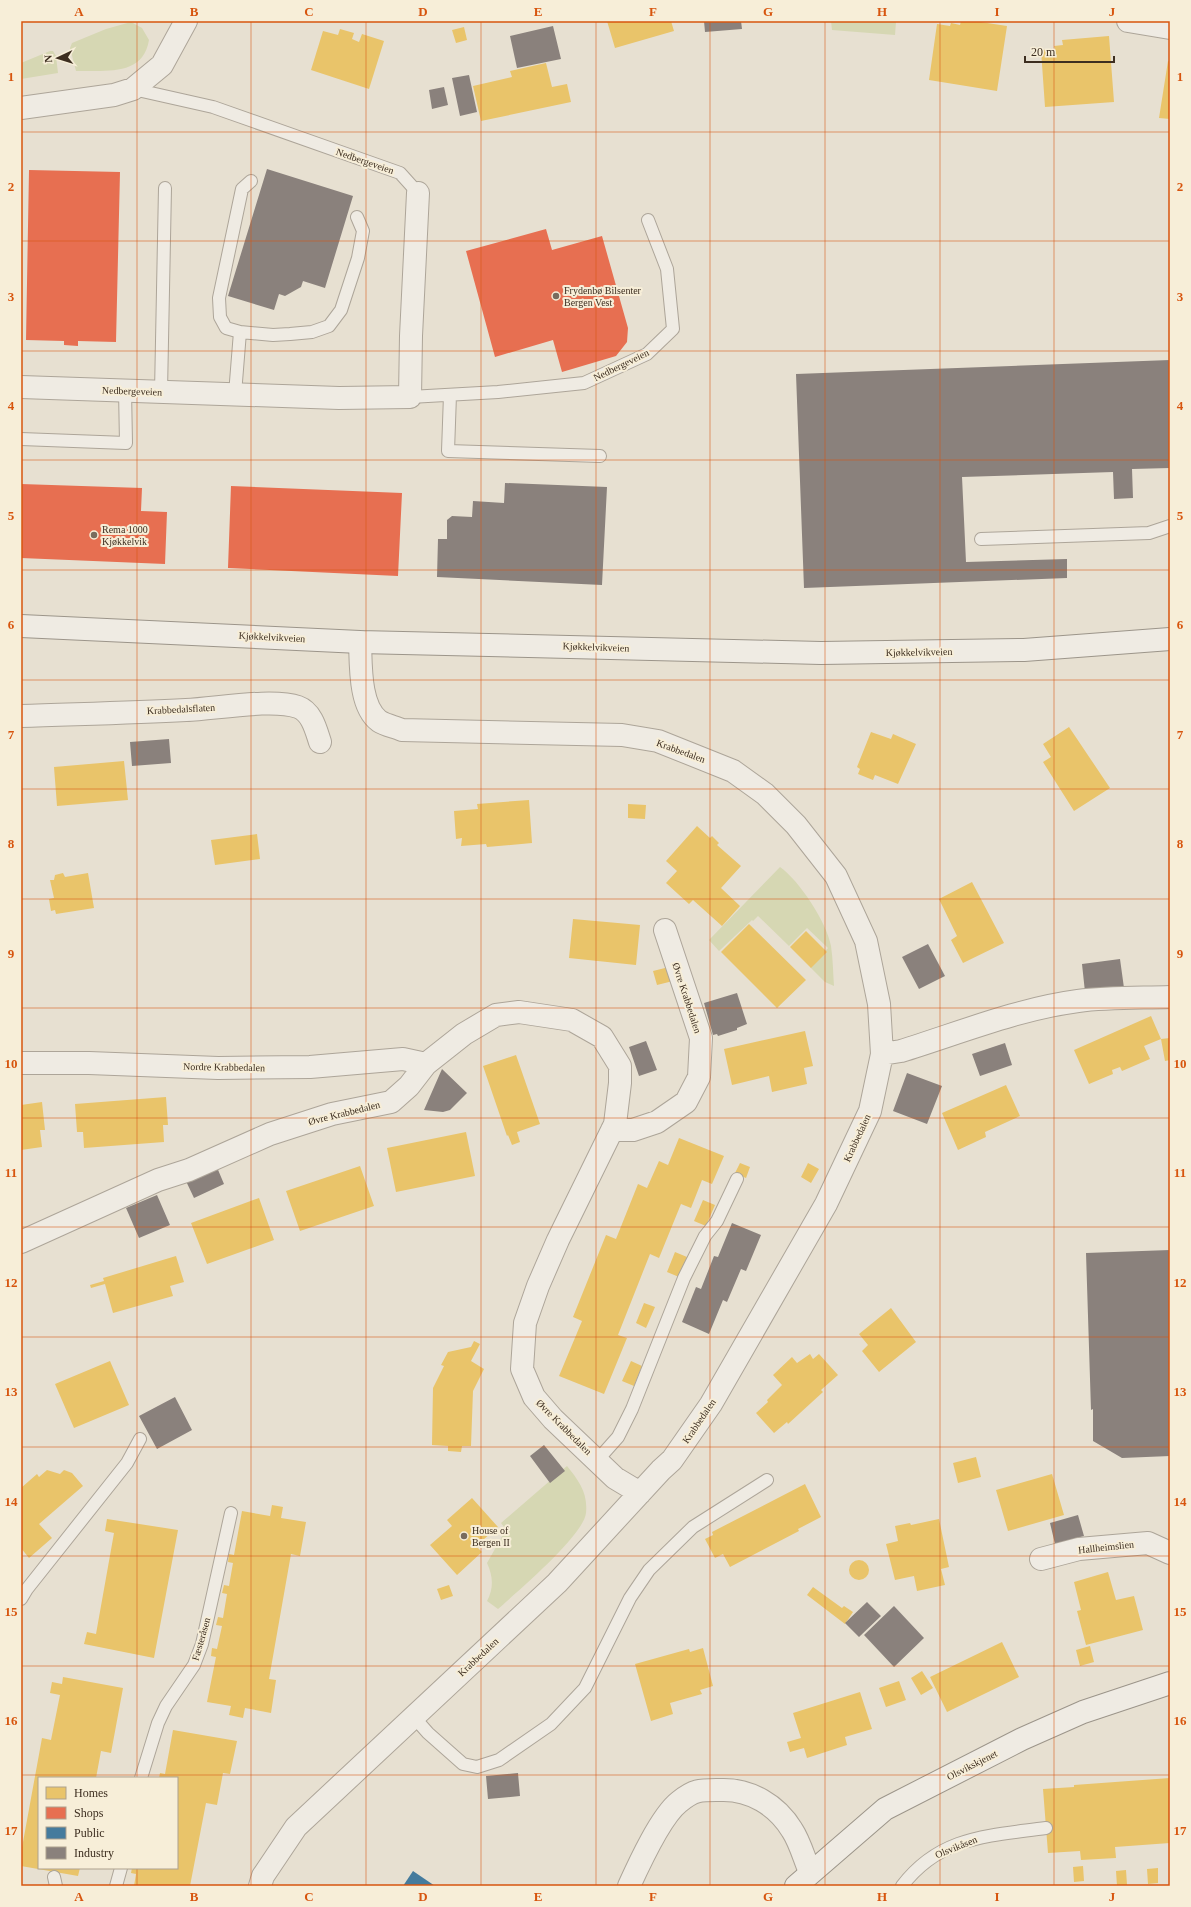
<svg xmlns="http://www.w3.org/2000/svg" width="1191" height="1907" viewBox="0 0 1191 1907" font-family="'Times New Roman',serif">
<rect width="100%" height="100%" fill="#e7e0d1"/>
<!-- green -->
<path fill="#d6d7b3" d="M 831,21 L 892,21 L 896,22 L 895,35 L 832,30 Z
M 131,22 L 142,28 L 149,40 C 143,77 105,70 76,71 L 70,48 L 72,43 L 106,29 Z
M 50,51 L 53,51 L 56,56 L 58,73 L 21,79 L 21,63 Z
M 780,867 C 799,880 827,923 831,946 C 833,959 833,973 834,986 L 825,982 L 810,967 L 828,948 L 807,928 L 789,946 L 758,916 L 753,921 L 752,920 L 719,951 L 709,940 Z
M 567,1466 C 579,1481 588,1493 586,1513 C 584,1535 517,1592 498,1609 L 487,1601 C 494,1588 493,1576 487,1563 L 504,1533 L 502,1530 L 504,1527 L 501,1523 Z"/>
<!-- homes -->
<path fill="#e9c46a" d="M 607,21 L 671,21 L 674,31 L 615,48 Z
M 961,21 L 974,21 L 1007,26 L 997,91 L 929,80 L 937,24 L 950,26 L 951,23 L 960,25 Z
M 464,27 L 467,40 L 456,43 L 452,30 Z
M 340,29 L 354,33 L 352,39 L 359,42 L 362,34 L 384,41 L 369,89 L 311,70 L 323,31 L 338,35 Z
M 1109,36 L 1114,102 L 1045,107 L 1041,50 L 1055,49 L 1054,46 L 1063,45 L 1062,40 Z
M 1168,61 L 1170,62 L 1170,119 L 1159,118 Z
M 546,63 L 552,87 L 567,84 L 571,102 L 481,121 L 473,86 L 512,77 L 510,71 Z
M 1069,727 L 1110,788 L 1074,811 L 1043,762 L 1051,757 L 1043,744 Z
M 871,732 L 891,739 L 893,734 L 916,744 L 898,784 L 875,775 L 873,780 L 858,774 L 860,769 L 857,767 Z
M 124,761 L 128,800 L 57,806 L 54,767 Z
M 529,800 L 532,843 L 487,847 L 486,844 L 461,846 L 462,838 L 456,839 L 454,811 L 478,809 L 477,804 Z
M 628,804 L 646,805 L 645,819 L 628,818 Z
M 697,826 L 710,838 L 712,836 L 719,843 L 717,845 L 741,866 L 721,888 L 740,906 L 722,926 L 693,900 L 689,904 L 666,883 L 677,871 L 666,861 Z
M 257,834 L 260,859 L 215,865 L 211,840 Z
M 63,873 L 65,877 L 88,873 L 94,908 L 56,914 L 55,910 L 51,911 L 49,899 L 54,898 L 50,880 L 54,880 L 55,875 Z
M 972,882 L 1004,943 L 963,963 L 951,940 L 957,936 L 939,899 Z
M 573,919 L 640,925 L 636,965 L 569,958 Z
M 749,924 L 806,980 L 777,1008 L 721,952 Z
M 806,931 L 827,952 L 811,968 L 790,947 Z
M 669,967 L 673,981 L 657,985 L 653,971 Z
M 1151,1016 L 1161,1039 L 1144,1046 L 1150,1059 L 1122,1071 L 1120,1067 L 1112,1070 L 1113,1074 L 1089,1084 L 1074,1050 Z
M 805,1031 L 813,1066 L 804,1068 L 807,1084 L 772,1092 L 769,1076 L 732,1085 L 724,1049 Z
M 1170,1038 L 1170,1060 L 1165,1061 L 1161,1039 Z
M 516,1055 L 540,1124 L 517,1132 L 520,1142 L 512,1145 L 508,1135 L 507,1136 L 483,1066 Z
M 1006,1085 L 1020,1116 L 985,1132 L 986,1137 L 958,1150 L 942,1113 Z
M 166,1097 L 168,1125 L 163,1125 L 164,1142 L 84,1148 L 83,1132 L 77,1132 L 75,1104 Z
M 42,1102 L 45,1130 L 40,1130 L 42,1147 L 21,1150 L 21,1105 Z
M 466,1132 L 475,1176 L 396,1192 L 387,1148 Z
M 679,1138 L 724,1156 L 712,1184 L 702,1180 L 691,1208 L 681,1204 L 659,1258 L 650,1254 L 618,1335 L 627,1338 L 604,1394 L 559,1376 L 582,1321 L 573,1317 L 606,1235 L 616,1239 L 638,1184 L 647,1188 L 659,1161 L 668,1165 Z
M 740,1163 L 750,1167 L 746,1178 L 735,1173 Z
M 808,1163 L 819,1169 L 811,1183 L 801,1177 Z
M 360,1166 L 374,1206 L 300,1231 L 286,1191 Z
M 259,1198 L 274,1240 L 207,1264 L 191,1223 Z
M 703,1200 L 715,1205 L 706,1226 L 694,1221 Z
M 675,1252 L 687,1257 L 679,1277 L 667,1272 Z
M 176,1256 L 184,1282 L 170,1286 L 173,1296 L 113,1313 L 105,1284 L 91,1288 L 90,1285 L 104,1281 L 103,1278 Z
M 644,1303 L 655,1307 L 646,1328 L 636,1323 Z
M 891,1308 L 916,1342 L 879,1372 L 862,1351 L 868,1345 L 859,1334 Z
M 474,1341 L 480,1344 L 471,1361 L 484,1369 L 473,1391 L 471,1446 L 462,1446 L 461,1452 L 448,1451 L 448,1446 L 432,1445 L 433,1388 L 444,1366 L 441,1365 L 448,1352 L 471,1347 Z
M 810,1354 L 813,1359 L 819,1354 L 838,1375 L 821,1390 L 823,1392 L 788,1424 L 787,1422 L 774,1433 L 756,1413 L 768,1402 L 767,1400 L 782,1385 L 773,1375 L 792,1357 L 797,1363 Z
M 110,1361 L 129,1405 L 74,1428 L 55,1384 Z
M 631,1361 L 642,1366 L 634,1386 L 622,1381 Z
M 976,1457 L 981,1477 L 958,1483 L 953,1463 Z
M 47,1470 L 60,1474 L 64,1470 L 72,1473 L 83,1486 L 39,1524 L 52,1538 L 29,1558 L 21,1548 L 21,1488 L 37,1474 L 39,1477 Z
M 1052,1474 L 1064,1515 L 1008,1531 L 996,1490 Z
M 805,1484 L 821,1517 L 798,1529 L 799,1531 L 730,1567 L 723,1554 L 715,1558 L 705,1539 L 713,1535 L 712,1532 Z
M 472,1498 L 498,1527 L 476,1546 L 482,1552 L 457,1575 L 430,1545 L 452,1526 L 447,1520 Z
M 272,1505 L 283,1507 L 281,1518 L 306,1522 L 300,1556 L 291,1554 L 269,1679 L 276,1680 L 271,1713 L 245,1708 L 243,1718 L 229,1715 L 231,1706 L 207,1702 L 216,1657 L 211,1656 L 212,1648 L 217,1649 L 222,1626 L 216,1625 L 218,1617 L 223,1618 L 227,1594 L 222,1593 L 224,1585 L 229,1586 L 233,1563 L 228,1562 L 229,1554 L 234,1555 L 242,1511 L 270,1516 Z
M 107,1519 L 178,1530 L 154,1658 L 84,1644 L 87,1632 L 96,1634 L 114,1533 L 105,1531 Z
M 939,1519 L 949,1567 L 941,1569 L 945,1585 L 917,1591 L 914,1576 L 895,1580 L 886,1544 L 898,1541 L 895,1526 L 910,1523 L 911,1525 Z
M849 1570a10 10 0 1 1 20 0a10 10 0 1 1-20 0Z
M 1108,1572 L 1116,1600 L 1134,1596 L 1143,1630 L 1086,1645 L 1077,1611 L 1081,1610 L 1074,1582 Z
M 449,1585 L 453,1596 L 441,1600 L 437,1589 Z
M 813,1587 L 842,1608 L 844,1606 L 853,1612 L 845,1624 L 807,1595 Z
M 1002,1642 L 1019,1677 L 947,1712 L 930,1677 Z
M 1090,1646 L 1094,1662 L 1080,1666 L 1076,1650 Z
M 703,1648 L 713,1686 L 700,1690 L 702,1694 L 670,1703 L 673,1714 L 651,1721 L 635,1664 L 689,1649 L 690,1652 Z
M 922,1671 L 933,1688 L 921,1695 L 911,1678 Z
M 63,1677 L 123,1688 L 111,1753 L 101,1751 L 96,1778 L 39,1778 L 39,1868 L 80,1868 L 78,1876 L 21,1866 L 21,1853 L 42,1738 L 51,1740 L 60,1695 L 50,1693 L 52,1682 L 62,1684 Z
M 899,1681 L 906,1700 L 886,1707 L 879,1688 Z
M 860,1692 L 872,1729 L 845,1737 L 847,1745 L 807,1758 L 804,1748 L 790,1752 L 787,1742 L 801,1738 L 793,1713 Z
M 173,1730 L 237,1741 L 230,1774 L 223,1773 L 217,1805 L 206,1803 L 190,1886 L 134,1886 L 136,1874 L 131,1873 L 132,1868 L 177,1868 L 177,1778 L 159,1778 L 160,1773 L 165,1774 Z
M 1170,1778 L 1170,1843 L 1115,1847 L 1116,1858 L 1081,1860 L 1080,1851 L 1048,1853 L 1043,1789 L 1074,1787 L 1074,1785 Z
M 1083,1866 L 1084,1881 L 1074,1882 L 1073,1867 Z
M 1158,1868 L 1158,1883 L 1148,1884 L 1147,1869 Z
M 1126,1870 L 1127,1885 L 1117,1886 L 1116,1871 Z"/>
<!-- shops -->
<path fill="#e76f51" d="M 29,170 L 120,172 L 116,342 L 78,341 L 78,346 L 64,345 L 64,341 L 26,340 Z
M 546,229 L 552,250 L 602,236 L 628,328 L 627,342 L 616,356 L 562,372 L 553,340 L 495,357 L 466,251 Z
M 21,484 L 142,488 L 141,511 L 167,512 L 165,564 L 21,558 Z
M 231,486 L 402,493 L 398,576 L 228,568 Z"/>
<!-- public -->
<path fill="#457b9d" d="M 413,1871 L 435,1886 L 403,1886 Z"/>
<!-- industry -->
<path fill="#8a817c" d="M 704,21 L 741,21 L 742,29 L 705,32 Z
M 553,26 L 561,59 L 517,68 L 510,36 Z
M 469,75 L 477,112 L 460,116 L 452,78 Z
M 444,87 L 448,105 L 432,109 L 429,90 Z
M 267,169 L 353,196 L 325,288 L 303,281 L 301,287 L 285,296 L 279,294 L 274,310 L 228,296 Z
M 1170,360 L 1170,468 L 1132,469 L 1133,498 L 1114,499 L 1113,472 L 962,477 L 966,562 L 1067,559 L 1067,578 L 804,588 L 796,374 Z
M 505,483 L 607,487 L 602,585 L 437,577 L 438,539 L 447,539 L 447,520 L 452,516 L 472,517 L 473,501 L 504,503 Z
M 169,739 L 171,763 L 132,766 L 130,742 Z
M 928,944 L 945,976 L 919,989 L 902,957 Z
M 1120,959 L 1124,988 L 1085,992 L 1082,964 Z
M 737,993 L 747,1024 L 737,1028 L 737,1030 L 718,1036 L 717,1034 L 713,1035 L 704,1003 Z
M 646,1041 L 657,1070 L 639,1076 L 629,1047 Z
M 1005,1043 L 1012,1065 L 980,1076 L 972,1054 Z
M 442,1069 L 467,1093 L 450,1110 L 443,1112 L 424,1110 Z
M 907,1073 L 942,1086 L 927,1124 L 893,1111 Z
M 216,1165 L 224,1184 L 194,1198 L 185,1179 Z
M 157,1195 L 170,1225 L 139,1238 L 126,1208 Z
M 732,1223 L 761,1235 L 746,1271 L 741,1269 L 727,1302 L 723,1300 L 709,1334 L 682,1322 L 696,1287 L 701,1289 L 714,1256 L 718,1257 Z
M 1170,1250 L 1170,1456 L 1122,1458 L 1093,1441 L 1093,1409 L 1091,1410 L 1086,1253 Z
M 175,1397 L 192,1430 L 157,1449 L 139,1416 Z
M 544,1445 L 565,1471 L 550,1483 L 530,1456 Z
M 1078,1515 L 1084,1536 L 1055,1544 L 1050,1523 Z
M 867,1602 L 881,1616 L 859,1637 L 845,1623 Z
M 894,1606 L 924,1638 L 894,1667 L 864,1635 Z
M 518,1773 L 520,1796 L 488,1799 L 486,1776 Z"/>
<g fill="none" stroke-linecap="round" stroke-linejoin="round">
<!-- service casing -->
<g stroke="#ada599" stroke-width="14">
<path id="service" d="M 133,89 L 213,107 L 400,173 L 418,193
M 240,332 L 226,328 L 220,317 L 219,298 L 242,189 L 251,181
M 161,392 L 165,188
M 235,394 L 240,332 L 273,335 L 290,334 L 312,332 L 329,326 L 341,310 L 358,258 L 363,231 L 357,217
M 450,395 L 448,451 L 600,456
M 410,397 L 498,392 L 584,383 L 647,354 L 673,329 L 667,269 L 648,220
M 21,439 L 126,443 L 125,390
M 981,539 L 1149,533 L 1170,526
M 594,1457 L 602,1455 L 618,1437 L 632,1409 L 684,1278 L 705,1236 L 717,1221 L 737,1179
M 21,1599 L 27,1589 L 127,1463 L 140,1439
M 413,1716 L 428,1733 L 463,1764 L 477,1767 L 499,1760 L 551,1724 L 585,1688 L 630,1598 L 649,1570 L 693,1527 L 767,1480
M 141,1778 L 158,1723 L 166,1706 L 194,1665 L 202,1644 L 231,1513
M 54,1877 L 56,1886
M 116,1886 L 121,1868
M 902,1886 C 940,1836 988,1836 1046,1828"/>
</g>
<!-- minor casing -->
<g stroke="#ada599" stroke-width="24">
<path id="minor" d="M 1128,21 L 1170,28
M 21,108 L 114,95 L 133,89 L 162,65 L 186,21
M 21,387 L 339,398 L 410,397 L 411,336 L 418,193
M 21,716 C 76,714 131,713 186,710 C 215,709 272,698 298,707 C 312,712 316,730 320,742
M 882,1054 L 901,1051 C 959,1033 1018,1009 1078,1001 C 1108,997 1140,998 1170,997
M 21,1063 L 89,1063 L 218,1068 L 310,1067 L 403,1059 L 426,1064
M 612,1130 L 633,1130 L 657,1122 L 686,1102 L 699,1077 L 701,1038 L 665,930
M 21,1242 L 158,1180 L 189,1170 L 270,1134 L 332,1114 L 391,1102 L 409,1086 L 426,1064 L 464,1034 L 496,1015 L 519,1012 L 572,1020 L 602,1037 L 620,1066 L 620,1083 L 615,1124 L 558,1240 L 538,1286 L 525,1323 L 522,1369 L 534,1397 L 553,1419 L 615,1478 L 640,1493
M 1041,1559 L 1079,1549 L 1148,1543 L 1170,1553
M 260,1886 L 263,1876 L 296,1827 L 557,1583 L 661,1470 L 672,1460 L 711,1404 L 826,1204 L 870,1111 L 882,1054 L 879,1004 L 866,941 L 836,876 L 796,825 L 765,794 L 733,771 L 658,741 L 622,735 L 402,730 C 395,727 385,725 379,721 C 359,706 361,664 360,642
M 629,1886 C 639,1864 661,1816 679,1802 C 695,1789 701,1790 721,1790 C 750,1789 777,1805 792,1830 C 800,1842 804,1858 810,1872"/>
</g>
<!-- secondary casing -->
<g stroke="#9c958a" stroke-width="24">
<path id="secondary" d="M 21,626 L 360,642 L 821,653 L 1024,650 L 1170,639
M 796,1886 L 885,1809 L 1022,1739 L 1083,1712 L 1170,1683"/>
</g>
<!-- service -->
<use href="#service" stroke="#efebe3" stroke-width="12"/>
<!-- minor -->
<use href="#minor" stroke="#efebe3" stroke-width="22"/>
<!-- secondary -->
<use href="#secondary" stroke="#efebe3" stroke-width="22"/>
</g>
<!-- grid -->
<path fill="none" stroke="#d7550e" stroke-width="1" stroke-opacity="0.55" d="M 137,21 L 137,1778M 251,21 L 251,1886M 366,21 L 366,1886M 481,21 L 481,1886M 596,21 L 596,1886M 710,21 L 710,1886M 825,21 L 825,1886M 940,21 L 940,1886M 1054,21 L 1054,1886M 21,132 L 1170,132M 21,241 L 1170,241M 21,351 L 1170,351M 21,460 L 1170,460M 21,570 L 1170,570M 21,680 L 1170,680M 21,789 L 1170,789M 21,899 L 1170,899M 21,1008 L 1170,1008M 21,1118 L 1170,1118M 21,1227 L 1170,1227M 21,1337 L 1170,1337M 21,1447 L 1170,1447M 21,1556 L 1170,1556M 21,1666 L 1170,1666M 21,1775 L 1170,1775M 137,1868 L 137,1886"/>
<!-- markers -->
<g fill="#786c5e" stroke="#f7eed8" stroke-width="1.5">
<circle cx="556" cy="296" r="4"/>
<circle cx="94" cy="535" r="4"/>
<circle cx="464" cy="1536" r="4"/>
</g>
<g text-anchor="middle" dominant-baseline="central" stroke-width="4" stroke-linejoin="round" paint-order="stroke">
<!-- street labels -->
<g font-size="10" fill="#3d2e20" stroke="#f7eed8">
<text transform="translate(365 161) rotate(19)">Nedbergeveien</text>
<text transform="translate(621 365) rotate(-26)">Nedbergeveien</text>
<text transform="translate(132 391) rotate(2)">Nedbergeveien</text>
<text transform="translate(272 637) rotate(3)">Kjøkkelvikveien</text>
<text transform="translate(596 647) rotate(2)">Kjøkkelvikveien</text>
<text transform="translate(919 652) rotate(-1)">Kjøkkelvikveien</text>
<text transform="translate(181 709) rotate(-3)">Krabbedalsflaten</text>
<text transform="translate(681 751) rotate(20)">Krabbedalen</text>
<text transform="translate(687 998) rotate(72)">Øvre Krabbedalen</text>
<text transform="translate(224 1067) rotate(1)">Nordre Krabbedalen</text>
<text transform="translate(344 1113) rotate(-14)">Øvre Krabbedalen</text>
<text transform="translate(857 1138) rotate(-65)">Krabbedalen</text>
<text transform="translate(699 1421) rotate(-56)">Krabbedalen</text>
<text transform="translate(564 1427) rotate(45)">Øvre Krabbedalen</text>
<text transform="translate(1106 1547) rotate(-6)">Hallheimslien</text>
<text transform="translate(201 1639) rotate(-74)">Fæsteråsen</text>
<text transform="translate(478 1657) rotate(-43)">Krabbedalen</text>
<text transform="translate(972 1765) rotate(-27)">Olsvikskjenet</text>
<text transform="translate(956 1847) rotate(-22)">Olsvikåsen</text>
</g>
<!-- poi labels -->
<g font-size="10" fill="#3d2e20" stroke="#f7eed8" text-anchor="start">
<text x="564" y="290">Frydenbø Bilsenter<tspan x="564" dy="12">Bergen Vest</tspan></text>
<text x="102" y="529">Rema 1000<tspan x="102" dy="12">Kjøkkelvik</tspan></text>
<text x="472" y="1530">House of<tspan x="472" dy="12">Bergen II</tspan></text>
</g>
</g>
<!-- border -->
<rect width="1191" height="1907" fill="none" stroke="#f7eed8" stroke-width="44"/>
<!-- legend -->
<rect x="38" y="1777" width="140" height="92" fill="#f7eed8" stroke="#ada18e"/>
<rect x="46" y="1787" width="20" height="12" fill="#e9c46a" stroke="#ada18e"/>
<text x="74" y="1797" font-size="12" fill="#3d2e20">Homes</text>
<rect x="46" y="1807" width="20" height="12" fill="#e76f51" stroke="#ada18e"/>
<text x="74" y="1817" font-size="12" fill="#3d2e20">Shops</text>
<rect x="46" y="1827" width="20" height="12" fill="#457b9d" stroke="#ada18e"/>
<text x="74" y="1837" font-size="12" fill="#3d2e20">Public</text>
<rect x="46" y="1847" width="20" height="12" fill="#8a817c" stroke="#ada18e"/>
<text x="74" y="1857" font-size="12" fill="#3d2e20">Industry</text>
<!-- north arrow -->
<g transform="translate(58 58) rotate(266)" stroke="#f7eed8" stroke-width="3" paint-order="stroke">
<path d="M0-3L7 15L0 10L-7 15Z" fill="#3d2e20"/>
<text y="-6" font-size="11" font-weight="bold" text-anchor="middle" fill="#3d2e20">N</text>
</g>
<!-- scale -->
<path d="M1025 56v6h89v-6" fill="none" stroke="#3d2e20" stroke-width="2"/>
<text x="1031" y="56" font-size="12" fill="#3d2e20" stroke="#f7eed8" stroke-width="3" paint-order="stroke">20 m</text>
<rect x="22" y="22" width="1147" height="1863" fill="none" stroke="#d7550e" stroke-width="1.5"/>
<g font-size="13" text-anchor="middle" font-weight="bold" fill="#d7550e">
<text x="79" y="16">A</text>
<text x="194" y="16">B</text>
<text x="309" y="16">C</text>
<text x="423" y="16">D</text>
<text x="538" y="16">E</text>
<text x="653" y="16">F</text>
<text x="768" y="16">G</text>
<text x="882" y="16">H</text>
<text x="997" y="16">I</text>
<text x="1112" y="16">J</text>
<text x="11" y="81">1</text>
<text x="1180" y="81">1</text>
<text x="11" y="191">2</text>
<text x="1180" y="191">2</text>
<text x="11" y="301">3</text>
<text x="1180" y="301">3</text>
<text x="11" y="410">4</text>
<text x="1180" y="410">4</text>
<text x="11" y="520">5</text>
<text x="1180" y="520">5</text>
<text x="11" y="629">6</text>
<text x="1180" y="629">6</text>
<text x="11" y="739">7</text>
<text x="1180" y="739">7</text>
<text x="11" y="848">8</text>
<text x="1180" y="848">8</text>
<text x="11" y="958">9</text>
<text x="1180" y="958">9</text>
<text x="11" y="1068">10</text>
<text x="1180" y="1068">10</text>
<text x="11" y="1177">11</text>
<text x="1180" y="1177">11</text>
<text x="11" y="1287">12</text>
<text x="1180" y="1287">12</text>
<text x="11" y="1396">13</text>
<text x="1180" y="1396">13</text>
<text x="11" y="1506">14</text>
<text x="1180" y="1506">14</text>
<text x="11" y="1616">15</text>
<text x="1180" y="1616">15</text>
<text x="11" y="1725">16</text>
<text x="1180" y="1725">16</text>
<text x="11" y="1835">17</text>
<text x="1180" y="1835">17</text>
<text x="79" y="1901">A</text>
<text x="194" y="1901">B</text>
<text x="309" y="1901">C</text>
<text x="423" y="1901">D</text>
<text x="538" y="1901">E</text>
<text x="653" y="1901">F</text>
<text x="768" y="1901">G</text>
<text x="882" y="1901">H</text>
<text x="997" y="1901">I</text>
<text x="1112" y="1901">J</text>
</g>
</svg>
